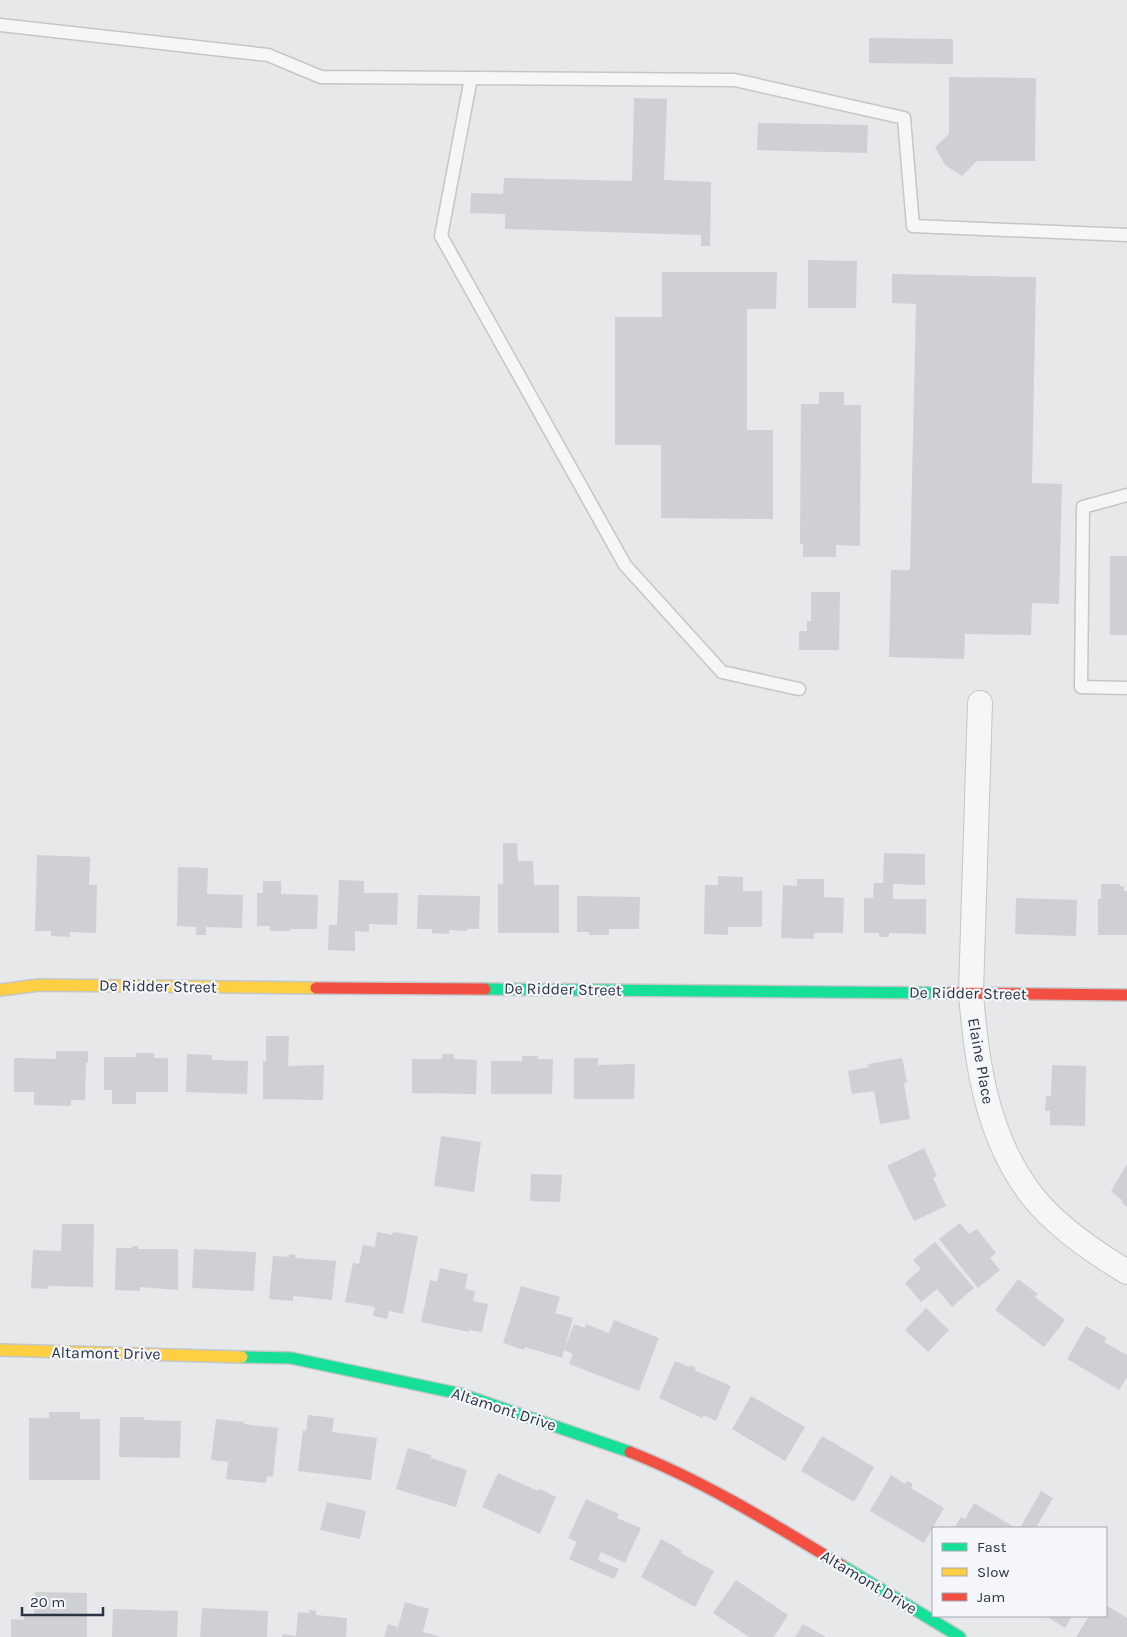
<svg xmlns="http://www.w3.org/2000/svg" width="1127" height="1637" viewBox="0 0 1127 1637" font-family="Karla,sans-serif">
<rect width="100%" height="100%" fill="#e6e8ea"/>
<!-- building -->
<path fill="#ced0d3" d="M 869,38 L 953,39 L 953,64 L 869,63 Z
M 949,77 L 1036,78 L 1035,161 L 977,161 L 962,176 L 945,165 L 935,147 L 949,134 Z
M 634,98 L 667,99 L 664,180 L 711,182 L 710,246 L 701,246 L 701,235 L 505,229 L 505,214 L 470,213 L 471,193 L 503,194 L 504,178 L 632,181 Z
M 758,123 L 868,125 L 867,153 L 757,150 Z
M 808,260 L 857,261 L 856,308 L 808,308 Z
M 662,272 L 777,272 L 776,309 L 747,309 L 747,430 L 773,430 L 773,519 L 661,518 L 661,445 L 615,445 L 615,317 L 662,317 Z
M 892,274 L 1036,277 L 1032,483 L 1062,484 L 1059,604 L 1032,603 L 1031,635 L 965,634 L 964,659 L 889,657 L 891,570 L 910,570 L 916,304 L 892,303 Z
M 819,392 L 844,392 L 844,405 L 861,405 L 860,546 L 836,545 L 836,557 L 803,557 L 803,544 L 800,544 L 801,404 L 819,404 Z
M 1110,556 L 1127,556 L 1127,635 L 1110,635 Z
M 811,592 L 840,592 L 839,650 L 799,650 L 799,631 L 807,631 L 807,621 L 811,621 Z
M 503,843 L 517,843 L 518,861 L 533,861 L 534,885 L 559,885 L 559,933 L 498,933 L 498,884 L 503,884 Z
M 884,853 L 925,854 L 925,885 L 893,884 L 893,899 L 926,899 L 926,934 L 889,933 L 889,937 L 879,937 L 879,933 L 864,933 L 864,898 L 873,898 L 874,883 L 883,883 Z
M 37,855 L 90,857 L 89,885 L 97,885 L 96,933 L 70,932 L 70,937 L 51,936 L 51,931 L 35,931 Z
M 178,867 L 208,868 L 207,894 L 243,895 L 242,928 L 206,927 L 206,935 L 196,935 L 196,927 L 177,926 Z
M 718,876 L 743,877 L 743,891 L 762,891 L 762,927 L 728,927 L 728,935 L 704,934 L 705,885 L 718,885 Z
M 797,879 L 824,879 L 824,897 L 844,898 L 843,933 L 814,933 L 814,939 L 781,938 L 783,885 L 797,886 Z
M 339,880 L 364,881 L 364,893 L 398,893 L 397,925 L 369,924 L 369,932 L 355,931 L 355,951 L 328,950 L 329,925 L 337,925 Z
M 263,881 L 281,881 L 281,894 L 318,895 L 317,929 L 290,929 L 290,931 L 270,931 L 270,926 L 257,926 L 257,893 L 263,893 Z
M 1101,884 L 1120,884 L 1120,886 L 1124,886 L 1124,891 L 1127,891 L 1127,935 L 1098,935 L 1098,899 L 1101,899 Z
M 418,895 L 480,896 L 479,929 L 467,929 L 467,931 L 449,930 L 449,934 L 432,933 L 432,929 L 417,929 Z
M 577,896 L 640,897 L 639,929 L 609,929 L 609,935 L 589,935 L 589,932 L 577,932 Z
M 1016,898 L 1077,900 L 1076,936 L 1015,934 Z
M 266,1036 L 289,1036 L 288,1066 L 324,1065 L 323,1100 L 263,1099 L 263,1061 L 266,1061 Z
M 56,1051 L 88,1051 L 88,1063 L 86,1063 L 85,1100 L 71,1100 L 71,1106 L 34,1105 L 34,1092 L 14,1092 L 14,1058 L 56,1059 Z
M 136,1053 L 154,1053 L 154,1058 L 168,1058 L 168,1092 L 136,1092 L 136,1104 L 112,1104 L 112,1090 L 104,1090 L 104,1057 L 136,1057 Z
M 187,1054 L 212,1055 L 212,1060 L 248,1061 L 247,1094 L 186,1092 Z
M 442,1054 L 454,1054 L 454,1059 L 477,1060 L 476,1094 L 412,1093 L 412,1059 L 442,1059 Z
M 522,1056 L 538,1056 L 538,1059 L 553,1059 L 552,1094 L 491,1094 L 491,1061 L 522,1061 Z
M 574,1058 L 598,1058 L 598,1065 L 635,1064 L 634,1099 L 574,1099 Z
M 902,1058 L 907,1082 L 904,1083 L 910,1119 L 880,1124 L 874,1091 L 852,1094 L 848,1071 L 869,1067 L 868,1064 Z
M 1052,1065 L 1086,1066 L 1085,1126 L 1050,1125 L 1050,1111 L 1045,1111 L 1046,1096 L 1051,1096 Z
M 441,1136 L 481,1142 L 474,1192 L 434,1186 Z
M 924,1148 L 937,1176 L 933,1178 L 946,1206 L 914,1221 L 887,1166 Z
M 1127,1164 L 1127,1207 L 1121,1202 L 1123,1201 L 1111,1191 Z
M 531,1174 L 562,1175 L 560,1202 L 530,1201 Z
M 960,1223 L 969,1234 L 977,1229 L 996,1253 L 990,1258 L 1000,1270 L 978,1288 L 939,1239 Z
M 62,1224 L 94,1224 L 93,1287 L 48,1286 L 48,1289 L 31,1288 L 33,1250 L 61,1251 Z
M 377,1232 L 392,1235 L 393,1232 L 418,1236 L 403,1314 L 389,1311 L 387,1319 L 373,1316 L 375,1307 L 345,1302 L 353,1263 L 359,1264 L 363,1245 L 375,1247 Z
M 935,1242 L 974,1288 L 952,1307 L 937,1289 L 921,1302 L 905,1283 L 921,1269 L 913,1260 Z
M 132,1246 L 138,1246 L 138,1249 L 178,1249 L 178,1290 L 140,1287 L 140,1291 L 115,1290 L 116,1248 L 132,1248 Z
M 194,1249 L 256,1252 L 254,1291 L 192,1288 Z
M 289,1254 L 296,1255 L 295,1258 L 336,1261 L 332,1300 L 293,1296 L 293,1301 L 269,1299 L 273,1256 L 289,1257 Z
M 440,1268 L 468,1274 L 465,1289 L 475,1291 L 473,1301 L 488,1304 L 482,1332 L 469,1330 L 469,1332 L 421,1322 L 430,1280 L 437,1282 Z
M 1018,1279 L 1038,1294 L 1035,1297 L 1065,1320 L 1044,1347 L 995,1310 Z
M 521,1286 L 560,1297 L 555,1313 L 573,1318 L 562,1358 L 525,1347 L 524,1350 L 503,1343 Z
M 926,1308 L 949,1330 L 928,1352 L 905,1330 Z
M 614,1320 L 659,1338 L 639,1391 L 569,1364 L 573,1354 L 564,1350 L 574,1324 L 585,1328 L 586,1324 L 609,1333 Z
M 1086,1326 L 1107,1338 L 1104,1342 L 1127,1355 L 1127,1377 L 1119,1390 L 1067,1359 Z
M 675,1361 L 689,1367 L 690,1365 L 696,1368 L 694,1370 L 731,1386 L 716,1421 L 704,1415 L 702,1418 L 659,1398 Z
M 751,1396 L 805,1427 L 785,1461 L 732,1429 Z
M 49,1412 L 80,1412 L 80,1419 L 100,1419 L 100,1480 L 29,1480 L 29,1418 L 49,1418 Z
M 308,1415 L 334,1418 L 332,1432 L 377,1438 L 371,1480 L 298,1471 L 303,1430 L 306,1431 Z
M 120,1417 L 144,1417 L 144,1420 L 181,1421 L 180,1458 L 119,1457 Z
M 216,1419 L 244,1422 L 244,1424 L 278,1428 L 273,1477 L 267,1476 L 266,1483 L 226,1479 L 228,1462 L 211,1460 Z
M 822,1436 L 874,1467 L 854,1502 L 801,1471 Z
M 408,1448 L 431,1455 L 431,1458 L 467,1470 L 456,1507 L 396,1489 Z
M 498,1473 L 538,1491 L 540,1489 L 556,1497 L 540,1534 L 482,1507 Z
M 891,1475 L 905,1484 L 907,1481 L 913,1484 L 911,1488 L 944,1508 L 924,1543 L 870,1511 Z
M 1041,1491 L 1053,1498 L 1036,1528 L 1020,1528 Z
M 586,1499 L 619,1514 L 617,1518 L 641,1528 L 625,1563 L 601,1552 L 598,1560 L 619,1569 L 614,1579 L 569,1559 L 577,1542 L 568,1538 Z
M 327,1502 L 366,1511 L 360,1539 L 320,1530 Z
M 974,1503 L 1014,1527 L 1013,1528 L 954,1528 L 961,1517 L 965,1519 Z
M 661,1539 L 682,1551 L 681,1553 L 714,1571 L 695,1607 L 641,1577 Z
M 736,1580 L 788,1615 L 774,1637 L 749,1637 L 713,1613 Z
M 35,1592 L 87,1593 L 87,1637 L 11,1637 L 11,1619 L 24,1620 L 24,1616 L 34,1616 Z
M 405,1602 L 429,1609 L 423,1632 L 441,1637 L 384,1637 L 388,1624 L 398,1627 Z
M 1106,1605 L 1127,1618 L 1127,1637 L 1076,1637 L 1089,1616 L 1106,1616 Z
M 202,1608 L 268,1611 L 267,1637 L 200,1637 Z
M 113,1609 L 178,1611 L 177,1637 L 112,1637 Z
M 309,1610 L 316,1611 L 316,1615 L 347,1618 L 346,1637 L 282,1637 L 282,1634 L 296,1636 L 298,1612 L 309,1613 Z
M 1046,1616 L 1072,1616 L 1065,1628 Z
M 803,1624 L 826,1637 L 795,1637 Z"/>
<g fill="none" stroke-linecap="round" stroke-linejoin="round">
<!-- lane casing -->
<g stroke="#c4c6c8" stroke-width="15">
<path id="lane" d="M 0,25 L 268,55 L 321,77 L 735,80 L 904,118 L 913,226 L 1127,235
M 471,78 L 441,236 L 625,565 L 722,672 L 799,689
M 1127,495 L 1083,507 L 1081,687 L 1127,688"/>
</g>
<!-- street casing -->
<g stroke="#c4c6c8" stroke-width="26">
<path id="street" d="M 980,703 L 971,993 C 976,1060 986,1130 1025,1186 C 1048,1221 1092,1251 1127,1272"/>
</g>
<!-- fast casing -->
<g stroke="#c4c6c8" stroke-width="14">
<path id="fast" d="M 485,989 L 948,993
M 242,1357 L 291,1358 L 461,1394 L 630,1452
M 841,1565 L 960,1637"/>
</g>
<!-- slow casing -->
<g stroke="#c4c6c8" stroke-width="14">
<path id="slow" d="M 0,990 L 39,985 L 316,988
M 0,1350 L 242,1357"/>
</g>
<!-- jam casing -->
<g stroke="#c4c6c8" stroke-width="14">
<path id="jam" d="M 316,988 L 485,989
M 948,993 L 1127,995
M 630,1452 C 704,1481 773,1524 841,1565"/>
</g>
<!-- lane -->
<use href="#lane" stroke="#f5f6f7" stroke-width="12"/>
<!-- street -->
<use href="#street" stroke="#f5f6f7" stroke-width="24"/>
<!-- fast -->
<use href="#fast" stroke="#16e098" stroke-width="11"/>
<!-- slow -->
<use href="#slow" stroke="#ffcf43" stroke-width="11"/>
<!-- jam -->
<use href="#jam" stroke="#f24e42" stroke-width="11"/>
</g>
<g text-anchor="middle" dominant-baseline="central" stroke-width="4.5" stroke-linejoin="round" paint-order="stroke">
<!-- street labels -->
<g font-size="16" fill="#2b3445" stroke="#f4f6f9">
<text transform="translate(158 986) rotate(1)">De Ridder Street</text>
<text transform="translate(563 989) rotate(1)">De Ridder Street</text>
<text transform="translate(968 993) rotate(1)">De Ridder Street</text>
<text transform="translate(981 1061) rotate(80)">Elaine Place</text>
<text transform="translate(106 1353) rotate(1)">Altamont Drive</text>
<text transform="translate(504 1409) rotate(18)">Altamont Drive</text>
<text transform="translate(869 1582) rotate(31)">Altamont Drive</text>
</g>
</g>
<!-- legend -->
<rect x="932" y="1527" width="175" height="90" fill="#f4f6f9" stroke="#a4a8b1"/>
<rect x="942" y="1543" width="25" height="8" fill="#16e098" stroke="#a4a8b1"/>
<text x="977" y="1552" font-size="15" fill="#2b3445">Fast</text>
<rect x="942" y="1568" width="25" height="8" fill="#ffcf43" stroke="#a4a8b1"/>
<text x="977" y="1577" font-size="15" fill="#2b3445">Slow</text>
<rect x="942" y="1593" width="25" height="8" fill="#f24e42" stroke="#a4a8b1"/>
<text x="977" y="1602" font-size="15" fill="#2b3445">Jam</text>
<!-- scale -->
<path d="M22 1607v8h81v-8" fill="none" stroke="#2b3445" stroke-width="2.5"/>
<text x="30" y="1607" font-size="15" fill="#2b3445" stroke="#f4f6f9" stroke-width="4" paint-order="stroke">20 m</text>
</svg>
